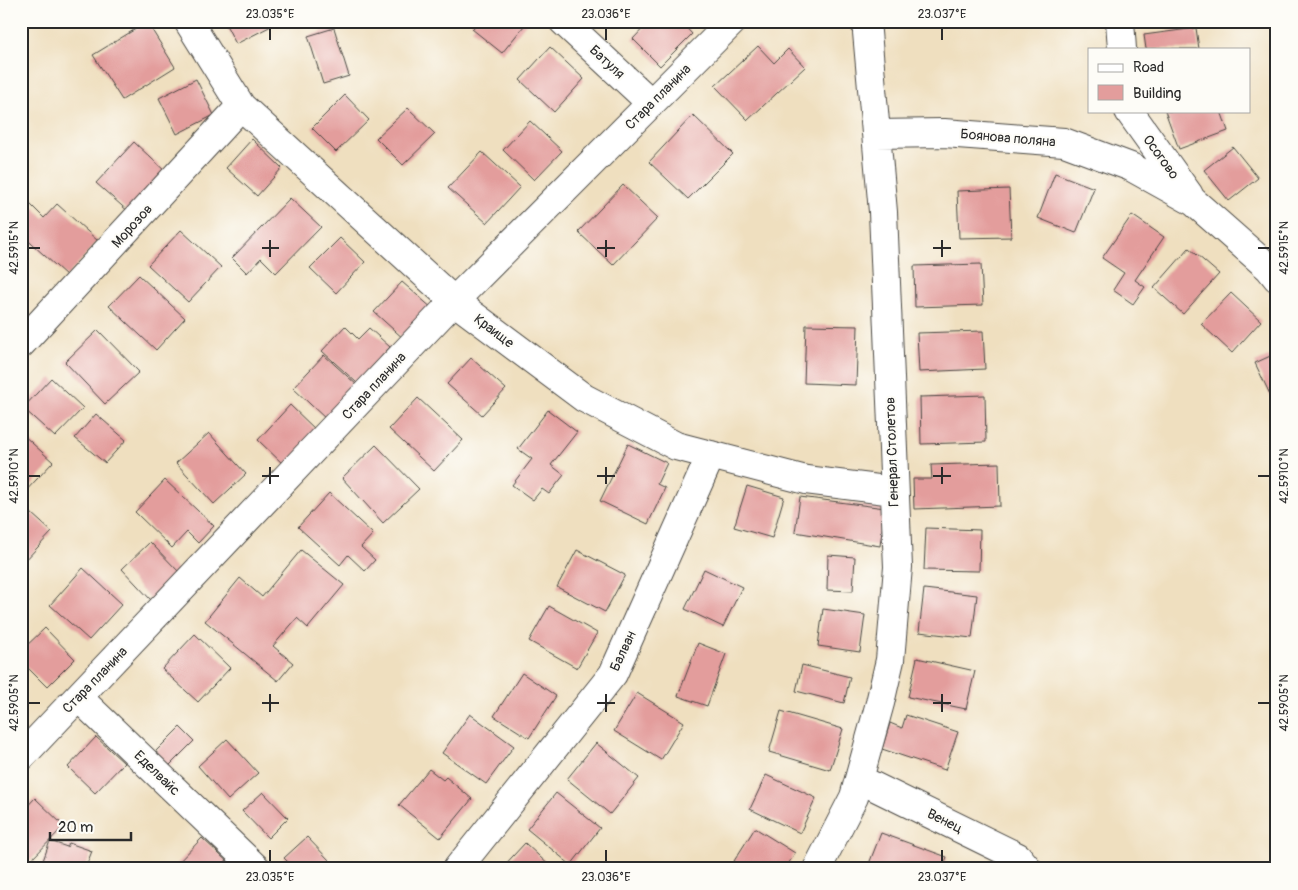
<svg xmlns="http://www.w3.org/2000/svg" width="1298" height="890" viewBox="0 0 1298 890" font-family="Pangolin,sans-serif">
<rect width="100%" height="100%" fill="#fdfcf7"/>
<filter id="ink" filterUnits="userSpaceOnUse"><feTurbulence type="fractalNoise" baseFrequency=".02" numOctaves="2"/><feDisplacementMap in="SourceGraphic" scale="10" xChannelSelector="R" yChannelSelector="G"/><feConvolveMatrix kernelMatrix="1 2 1 2 8 2 1 2 1" color-interpolation-filters="sRGB"/></filter>
<filter id="wash" filterUnits="userSpaceOnUse"><feTurbulence type="fractalNoise" baseFrequency=".0096" numOctaves="4" result="noise"/><feDisplacementMap in="SourceGraphic" scale="20" xChannelSelector="R" yChannelSelector="G"/><feGaussianBlur stdDeviation="1.12" result="paint"/><feColorMatrix in="noise" values="0 0 0 0 0 0 0 0 0 0 0 0 0 0 0 0 0 1.4 0 .05"/><feComposite in="paint" operator="in"/></filter>
<g filter="url(#wash)">
<rect width="100%" height="100%" fill="#efdfbf"/>
<g id="blocks">
<!-- building -->
<path fill="#e39d9c" d="M 224,21 L 281,21 L 236,44 Z
M 470,21 L 528,21 L 502,53 L 472,29 L 475,26 Z
M 650,21 L 680,21 L 692,34 L 660,66 L 633,39 Z
M 147,22 L 175,67 L 122,100 L 93,55 Z
M 334,28 L 349,76 L 323,84 L 308,36 Z
M 1196,28 L 1199,49 L 1146,49 L 1144,35 Z
M 758,46 L 774,63 L 788,49 L 805,67 L 748,120 L 715,86 Z
M 550,47 L 584,79 L 554,112 L 520,80 Z
M 196,79 L 214,115 L 177,134 L 159,98 Z
M 345,95 L 369,120 L 336,152 L 312,128 Z
M 408,108 L 435,134 L 403,165 L 376,138 Z
M 1165,111 L 1221,111 L 1228,131 L 1179,149 Z
M 693,115 L 733,154 L 688,199 L 649,162 Z
M 530,121 L 562,151 L 534,180 L 503,150 Z
M 252,139 L 282,168 L 257,196 L 226,168 Z
M 134,142 L 167,173 L 130,213 L 96,183 Z
M 1233,147 L 1258,178 L 1229,201 L 1204,170 Z
M 482,152 L 520,187 L 487,223 L 448,188 Z
M 1055,173 L 1094,188 L 1076,233 L 1038,218 Z
M 623,185 L 658,218 L 613,265 L 578,232 Z
M 1009,189 L 1011,237 L 959,238 L 957,191 Z
M 290,198 L 321,227 L 276,273 L 261,258 L 247,273 L 232,258 Z
M 29,203 L 44,218 L 57,204 L 98,241 L 67,276 L 21,234 L 21,211 Z
M 1132,215 L 1164,237 L 1135,280 L 1145,287 L 1133,304 L 1113,290 L 1124,273 L 1102,258 Z
M 181,230 L 221,267 L 188,302 L 148,265 Z
M 340,238 L 365,262 L 336,293 L 310,268 Z
M 1189,248 L 1219,274 L 1183,314 L 1154,288 Z
M 981,264 L 983,305 L 915,307 L 914,266 Z
M 139,275 L 185,318 L 156,350 L 109,306 Z
M 402,282 L 433,309 L 405,340 L 374,312 Z
M 1231,293 L 1261,321 L 1232,353 L 1201,324 Z
M 806,325 L 858,326 L 856,385 L 804,383 Z
M 345,326 L 358,339 L 369,328 L 390,347 L 357,383 L 322,351 Z
M 98,330 L 139,372 L 105,404 L 65,362 Z
M 983,331 L 985,369 L 919,372 L 917,333 Z
M 1277,353 L 1277,409 L 1255,363 Z
M 324,355 L 358,386 L 327,420 L 293,388 Z
M 471,358 L 506,389 L 482,415 L 447,384 Z
M 51,378 L 83,408 L 55,437 L 23,408 Z
M 985,395 L 986,442 L 921,444 L 920,397 Z
M 418,398 L 463,440 L 434,471 L 389,429 Z
M 290,405 L 318,432 L 285,466 L 258,440 Z
M 548,410 L 577,432 L 551,465 L 564,475 L 549,494 L 542,489 L 533,500 L 512,485 L 532,459 L 518,449 Z
M 96,414 L 126,440 L 105,463 L 75,438 Z
M 21,433 L 53,462 L 21,496 Z
M 209,433 L 246,474 L 214,504 L 176,463 Z
M 628,444 L 667,463 L 657,484 L 665,488 L 648,524 L 600,501 Z
M 376,445 L 419,489 L 383,523 L 342,478 Z
M 999,463 L 1000,506 L 914,509 L 913,479 L 932,479 L 931,465 Z
M 165,480 L 214,526 L 198,543 L 187,532 L 172,548 L 135,512 Z
M 747,486 L 784,497 L 772,538 L 734,527 Z
M 329,493 L 373,534 L 361,547 L 375,560 L 365,571 L 348,555 L 340,565 L 298,527 Z
M 800,497 L 885,508 L 880,546 L 795,532 Z
M 21,504 L 52,532 L 23,563 L 21,562 Z
M 926,528 L 980,530 L 979,571 L 924,570 Z
M 150,542 L 180,573 L 151,600 L 122,569 Z
M 301,550 L 344,585 L 308,628 L 297,618 L 273,646 L 293,663 L 278,681 L 205,621 L 240,578 L 262,597 Z
M 577,550 L 625,575 L 605,612 L 557,587 Z
M 828,555 L 855,557 L 853,591 L 827,590 Z
M 83,568 L 122,604 L 89,640 L 50,605 Z
M 704,569 L 742,587 L 723,627 L 685,609 Z
M 924,589 L 977,595 L 972,638 L 919,632 Z
M 549,606 L 597,633 L 577,668 L 529,641 Z
M 823,609 L 865,615 L 860,652 L 818,646 Z
M 45,628 L 75,659 L 47,687 L 21,661 L 21,651 Z
M 195,634 L 230,668 L 198,702 L 162,669 Z
M 698,643 L 726,654 L 707,706 L 678,696 Z
M 917,658 L 975,671 L 966,709 L 908,697 Z
M 802,665 L 850,677 L 844,703 L 796,691 Z
M 522,673 L 556,696 L 529,738 L 494,716 Z
M 637,693 L 684,722 L 661,760 L 614,731 Z
M 781,711 L 843,729 L 830,770 L 769,752 Z
M 470,714 L 514,746 L 486,784 L 442,753 Z
M 906,715 L 958,732 L 945,770 L 882,749 L 890,723 L 902,728 Z
M 180,727 L 194,741 L 169,766 L 155,752 Z
M 96,737 L 124,763 L 95,793 L 68,767 Z
M 227,739 L 258,773 L 228,800 L 198,766 Z
M 596,743 L 639,778 L 610,814 L 567,779 Z
M 429,769 L 443,780 L 446,777 L 472,799 L 440,838 L 399,805 Z
M 766,775 L 816,798 L 800,833 L 750,809 Z
M 263,792 L 288,818 L 268,838 L 242,811 Z
M 556,793 L 600,828 L 571,865 L 527,829 Z
M 35,798 L 64,826 L 30,861 L 21,853 L 21,813 Z
M 755,828 L 795,853 L 785,869 L 746,869 L 734,861 Z
M 881,833 L 947,857 L 942,869 L 867,869 Z
M 307,837 L 329,860 L 319,869 L 295,869 L 284,858 Z
M 202,838 L 233,867 L 172,869 Z
M 50,841 L 67,847 L 69,843 L 92,851 L 85,869 L 40,869 Z
M 525,843 L 553,869 L 501,869 Z"/>
</g>
</g>
<g filter="url(#ink)">
<use href="#blocks" fill-opacity="0" stroke="#484641" stroke-width="1"/>
<g fill="none" stroke-linecap="round" stroke-linejoin="round">
<!-- minor casing -->
<g stroke="#484641" stroke-width="30">
<path id="minor" d="M 188,21 L 241,106 L 454,301 L 584,398 L 676,446 L 806,480 L 894,491
M 563,21 L 651,103
M 1120,21 L 1122,49
M 1129,111 L 1189,195
M 876,134 L 944,133 L 1064,142 L 1131,167 L 1194,202 L 1269,268 L 1277,278
M 21,344 L 241,106
M 79,698 L 257,869
M 21,757 L 454,301 L 733,21
M 859,779 L 1018,857 L 1028,869
M 457,869 L 613,674 L 711,455
M 817,869 L 854,797 L 880,703 L 890,660 L 898,567 L 883,212 L 866,21"/>
</g>
<!-- minor -->
<use href="#minor" stroke="#fff" stroke-width="28"/>
</g>
</g>
<!-- ticks -->
<path fill="none" stroke="#2b2b2b" stroke-width="2" d="M 270,28 L 270,40M 606,28 L 606,40M 942,28 L 942,40M 270,240 L 270,257M 606,240 L 606,257M 942,240 L 942,257M 28,248 L 40,248M 262,248 L 279,248M 597,248 L 615,248M 933,248 L 951,248M 1258,248 L 1270,248M 270,467 L 270,484M 606,467 L 606,484M 942,467 L 942,484M 28,476 L 40,476M 262,476 L 279,476M 597,476 L 615,476M 933,476 L 951,476M 1258,476 L 1270,476M 270,694 L 270,712M 606,694 L 606,712M 942,694 L 942,712M 28,703 L 40,703M 262,703 L 279,703M 597,703 L 615,703M 933,703 L 951,703M 1258,703 L 1270,703M 270,850 L 270,862M 606,850 L 606,862M 942,850 L 942,862"/>
<g text-anchor="middle" dominant-baseline="central" stroke-width="4.5" stroke-linejoin="round" paint-order="stroke">
<!-- street labels -->
<g font-size="14" fill="#2b2b2b" stroke="#fdfcf7">
<text transform="translate(607 62) rotate(43)">Батуля</text>
<text transform="translate(658 97) rotate(-45)">Стара планина</text>
<text transform="translate(1008 138) rotate(5)">Боянова поляна</text>
<text transform="translate(1161 157) rotate(54)">Осогово</text>
<text transform="translate(132 226) rotate(-48)">Морозов</text>
<text transform="translate(494 331) rotate(37)">Краище</text>
<text transform="translate(374 386) rotate(-47)">Стара планина</text>
<text transform="translate(892 452) rotate(-92)">Генерал Столетов</text>
<text transform="translate(623 651) rotate(-65)">Балван</text>
<text transform="translate(95 680) rotate(-46)">Стара планина</text>
<text transform="translate(157 773) rotate(44)">Еделвайс</text>
<text transform="translate(945 821) rotate(26)">Венец</text>
</g>
</g>
<!-- margin -->
<rect width="1298" height="890" fill="none" stroke="#fdfcf7" stroke-width="55"/>
<!-- legend -->
<rect x="1088" y="48" width="162" height="65" fill="#fdfcf7" stroke="#a9a8a5"/>
<rect x="1098" y="64" width="25" height="8" fill="#ffffff" stroke="#a9a8a5"/>
<text x="1133" y="72" font-size="15" fill="#2b2b2b">Road</text>
<rect x="1098" y="85" width="25" height="15" fill="#e39d9c" stroke="#a9a8a5"/>
<text x="1133" y="98" font-size="15" fill="#2b2b2b">Building</text>
<!-- scale -->
<path d="M50 832v8h81v-8" fill="none" stroke="#2b2b2b" stroke-width="2.5"/>
<text x="58" y="832" font-size="15" fill="#2b2b2b" stroke="#fdfcf7" stroke-width="4" paint-order="stroke">20 m</text>
<rect x="28" y="28" width="1242" height="834" fill="none" stroke="#2b2b2b" stroke-width="2"/>
<g font-size="12" text-anchor="middle" fill="#2b2b2b">
<text x="270" y="18">23.035°E</text>
<text x="606" y="18">23.036°E</text>
<text x="942" y="18">23.037°E</text>
<text transform="translate(14 248) rotate(-90)" y="4">42.5915°N</text>
<text transform="translate(1284 248) rotate(-90)" y="4">42.5915°N</text>
<text transform="translate(14 476) rotate(-90)" y="4">42.5910°N</text>
<text transform="translate(1284 476) rotate(-90)" y="4">42.5910°N</text>
<text transform="translate(14 703) rotate(-90)" y="4">42.5905°N</text>
<text transform="translate(1284 703) rotate(-90)" y="4">42.5905°N</text>
<text x="270" y="881">23.035°E</text>
<text x="606" y="881">23.036°E</text>
<text x="942" y="881">23.037°E</text>
</g>
</svg>
